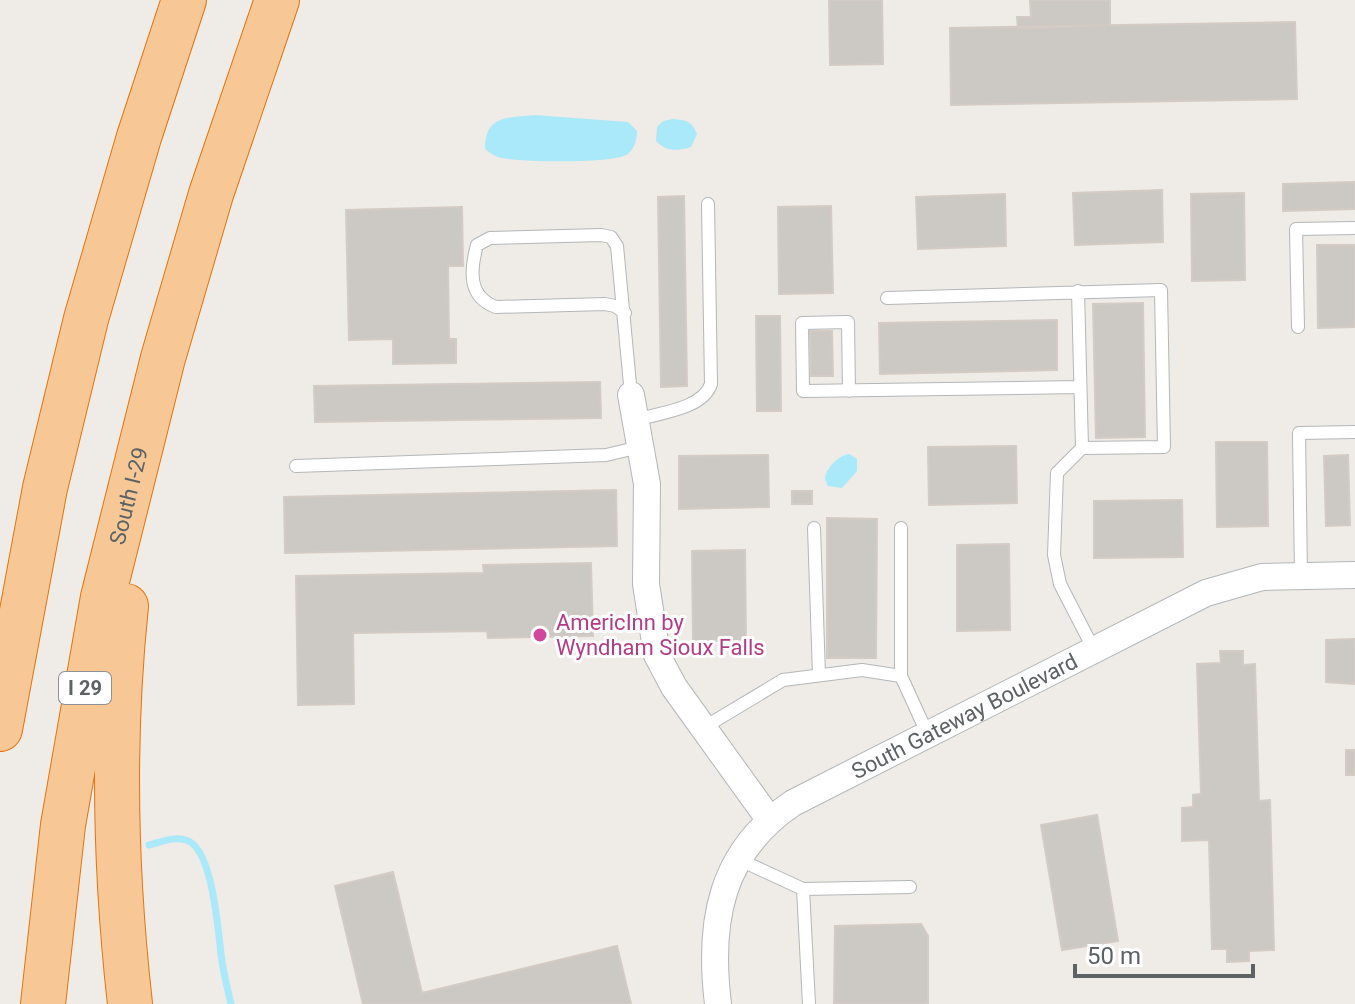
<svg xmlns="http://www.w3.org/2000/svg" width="1355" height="1004" viewBox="0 0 1355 1004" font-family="Roboto,sans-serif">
<rect width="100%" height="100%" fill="#efebe6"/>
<!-- water -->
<path fill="#aae9fa" d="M 534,115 L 628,122 L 637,131 C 637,139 635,148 628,154 C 614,164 521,162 502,158 C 495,157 490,153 485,149 C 485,115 507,118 534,115 Z
M 673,119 C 686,120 692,121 697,134 L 691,147 C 679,151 666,152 656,141 L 657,127 L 663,121 Z
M 849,454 L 857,459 L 857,471 L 842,488 L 828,486 L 825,479 C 826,468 839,455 849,454 Z"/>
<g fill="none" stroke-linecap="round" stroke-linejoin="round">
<!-- stream -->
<path stroke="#aae9fa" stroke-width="7" d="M 149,845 C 161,842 175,836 186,840 C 214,848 218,936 222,961 C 224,976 228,990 231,1004"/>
</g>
<!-- building -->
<path fill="#ccc8c4" stroke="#d3cbc4" stroke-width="2" d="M 829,0 L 882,0 L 883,64 L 830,65 Z
M 1030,0 L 1110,0 L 1110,26 L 1018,28 L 1017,17 L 1031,17 Z
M 1295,22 L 1297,99 L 951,105 L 950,28 Z
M 1355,182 L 1355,209 L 1283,211 L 1283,184 Z
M 1162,190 L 1163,242 L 1075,245 L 1073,193 Z
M 1244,193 L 1245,280 L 1192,281 L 1191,194 Z
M 1005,194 L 1006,246 L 918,249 L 916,197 Z
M 684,196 L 687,386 L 661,387 L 658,197 Z
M 831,206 L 833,293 L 779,294 L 778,207 Z
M 462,207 L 463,266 L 448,266 L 449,339 L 456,339 L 456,363 L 393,364 L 393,339 L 349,340 L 346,210 Z
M 1317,245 L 1355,245 L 1355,327 L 1318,328 Z
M 1143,303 L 1145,437 L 1096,438 L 1093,304 Z
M 756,316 L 780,316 L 781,411 L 757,411 Z
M 1057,320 L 1057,370 L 880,374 L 879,323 Z
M 810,331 L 832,331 L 833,376 L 811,376 Z
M 600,382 L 601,418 L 315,422 L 314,386 Z
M 1216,442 L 1267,442 L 1268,526 L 1217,527 Z
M 1016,446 L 1017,503 L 929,505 L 928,447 Z
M 768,455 L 769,507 L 679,509 L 679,456 Z
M 1348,455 L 1350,525 L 1326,526 L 1324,456 Z
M 616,490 L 617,546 L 285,553 L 284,497 Z
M 792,491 L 812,491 L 812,504 L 792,504 Z
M 1182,500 L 1183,557 L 1094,558 L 1094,501 Z
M 827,518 L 877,519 L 876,658 L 827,658 Z
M 1009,544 L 1010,630 L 957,631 L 957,545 Z
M 745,550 L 746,641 L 693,641 L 692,551 Z
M 591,563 L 593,636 L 488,638 L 487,631 L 353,633 L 354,704 L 298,705 L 296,576 L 484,573 L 483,565 Z
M 1355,639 L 1355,684 L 1326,682 L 1326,640 Z
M 1220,651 L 1243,651 L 1243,665 L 1255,664 L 1259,801 L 1270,800 L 1274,950 L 1249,951 L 1249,961 L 1227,962 L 1227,949 L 1212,949 L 1209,840 L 1182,841 L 1182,808 L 1193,807 L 1193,795 L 1201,794 L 1197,664 L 1221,663 Z
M 1346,750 L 1355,750 L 1355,775 L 1346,775 Z
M 1097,815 L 1118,941 L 1062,950 L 1041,825 Z
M 393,872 L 422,993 L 617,946 L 631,1004 L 363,1004 L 335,886 Z
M 921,924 L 928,936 L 928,1004 L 834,1004 L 835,926 Z"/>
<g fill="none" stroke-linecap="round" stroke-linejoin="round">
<!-- service casing -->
<g stroke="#b3b7b9" stroke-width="14">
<path id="service" d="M 1078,291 L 1082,448 L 1057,473 L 1054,555 L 1060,584 L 1094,650
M 887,298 L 1161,290 L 1164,447 L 1082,448
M 625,313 L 615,306 L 605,304 L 496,307 C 468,297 470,271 477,245 L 490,238 L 601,235 L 611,237 L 617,246 L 631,395
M 1298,327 L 1296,229 L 1355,228
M 849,391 L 848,322 L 802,323 L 803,391 L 1080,387
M 635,420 C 659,413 703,409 711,384 L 708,204
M 296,466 L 606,455 L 640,447
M 814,528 L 819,675
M 901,528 L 901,676
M 1301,576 L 1299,433 L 1355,432
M 703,728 L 783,680 L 862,670 L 901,676 L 928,735
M 740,860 L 803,889 L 809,1004
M 803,889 L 910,887"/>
</g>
<!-- minor casing -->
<g stroke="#b3b7b9" stroke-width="28">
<g id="minor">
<path d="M 631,395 L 647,484 L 646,584 L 657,655 L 674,687 L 769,819"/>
<path id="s1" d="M 718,1004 C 708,922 720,852 793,803 L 1206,593 L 1262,577 L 1355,575"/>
</g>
</g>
<!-- motorway casing -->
<g stroke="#e6720e" stroke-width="46">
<g id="motorway">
<path d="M 126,606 C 112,739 115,871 130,1004"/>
<path d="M 0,729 L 45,488 L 86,319 L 139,137 L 184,0"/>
<path id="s2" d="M 43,1004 L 63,825 L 103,597 L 163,358 L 211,194 L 277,0"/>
</g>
</g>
<!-- service -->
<use href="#service" stroke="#fff" stroke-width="12"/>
<!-- minor -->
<use href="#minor" stroke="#fff" stroke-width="26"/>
<!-- motorway -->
<use href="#motorway" stroke="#f7c895" stroke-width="44"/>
</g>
<!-- markers -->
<circle fill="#d1479c" stroke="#fff" stroke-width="3" cx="540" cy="635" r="8"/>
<g text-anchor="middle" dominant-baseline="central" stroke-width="6" stroke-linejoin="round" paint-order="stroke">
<!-- shield labels -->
<rect fill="#fff" stroke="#8e9193" stroke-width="2" x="59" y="672" width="52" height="32" rx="6"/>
<g font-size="20" font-weight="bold" fill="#5d6265">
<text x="85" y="688">I 29</text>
</g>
<!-- street labels -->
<g font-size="22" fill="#5d6265" stroke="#fff">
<text stroke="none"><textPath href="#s2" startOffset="516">South I-29</textPath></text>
<text stroke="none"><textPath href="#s1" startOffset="420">South Gateway Boulevard</textPath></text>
</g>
<!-- hotel labels -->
<g font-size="22" fill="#b23c85" stroke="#fff" text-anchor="start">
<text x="556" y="622">AmericInn by<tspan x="556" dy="25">Wyndham Sioux Falls</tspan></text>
</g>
</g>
<!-- scale -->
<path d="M1075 964v12h178v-12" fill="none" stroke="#5d6265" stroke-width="4"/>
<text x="1087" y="964" font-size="24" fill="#5d6265" stroke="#ffffff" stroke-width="6" paint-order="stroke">50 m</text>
</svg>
